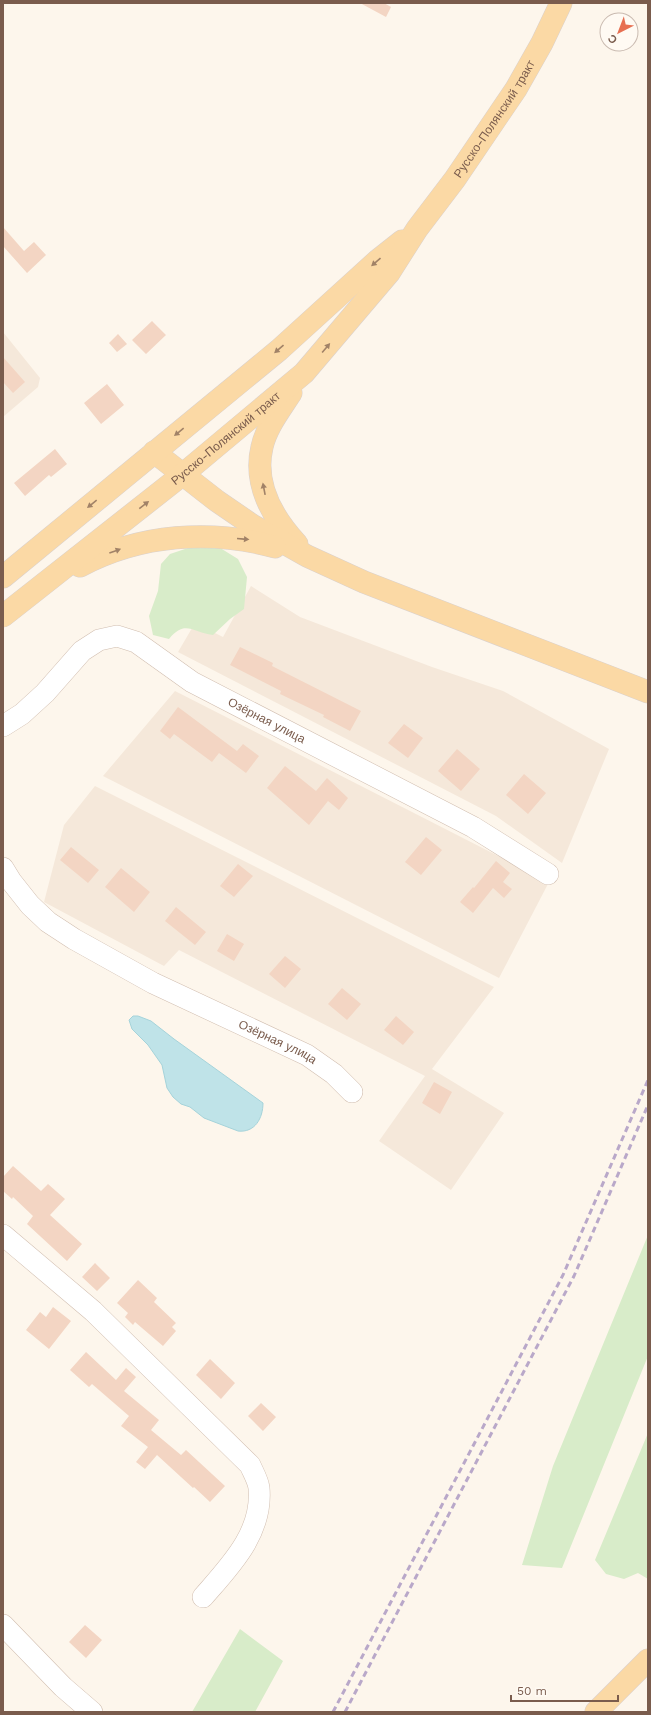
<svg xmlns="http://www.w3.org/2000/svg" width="651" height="1715" viewBox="0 0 651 1715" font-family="'Work Sans',sans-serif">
<rect width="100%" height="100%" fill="#fdf6ec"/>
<!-- residential -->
<path fill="#f5e8da" d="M 3,332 L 40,378 L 38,387 L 3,417 Z
M 251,586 L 300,617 L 432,667 L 503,691 L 609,749 L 562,863 L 496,816 L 178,652 L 195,623 L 223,637 Z
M 175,691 L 549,882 L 499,978 L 103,776 Z
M 95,786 L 494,987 L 432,1069 L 504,1113 L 451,1190 L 379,1141 L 425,1076 L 179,950 L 164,966 L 44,902 L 64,825 Z"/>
<!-- green -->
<path fill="#d8ecc9" d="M 194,546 L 217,546 L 238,559 L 247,577 L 244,609 L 230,619 L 213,635 C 192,633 186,619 169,639 L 153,635 L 149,616 L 158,591 L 161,564 L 170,554 Z
M 648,1235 L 648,1356 L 562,1568 L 522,1565 L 553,1466 Z
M 648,1433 L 648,1579 L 638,1573 L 624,1579 L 606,1574 L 595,1560 Z
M 240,1629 L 283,1661 L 255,1712 L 192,1712 Z"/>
<!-- water -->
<path fill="#bfe3e8" stroke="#a5d3da" d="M 133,1016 L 138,1016 L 151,1021 L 174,1039 L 263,1103 C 263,1118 255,1133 238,1131 L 204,1118 L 190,1107 L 181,1104 L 173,1097 L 167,1088 L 162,1065 L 148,1045 L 132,1029 L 129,1020 Z"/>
<!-- building -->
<path fill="#f3d5c3" d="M 360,3 L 384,3 L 391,7 L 386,17 Z
M 3,227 L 24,251 L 34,242 L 46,255 L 27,273 L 3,246 Z
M 152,321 L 166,335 L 146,354 L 132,340 Z
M 118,334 L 127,344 L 117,352 L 109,343 Z
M 3,357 L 25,382 L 13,393 L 3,382 Z
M 107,384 L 124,405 L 101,424 L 84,403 Z
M 55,449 L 67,464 L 51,477 L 49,475 L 25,496 L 14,483 Z
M 240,647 L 273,663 L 272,666 L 361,711 L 350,731 L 323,717 L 324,715 L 280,694 L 281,691 L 230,665 Z
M 178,707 L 237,751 L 243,744 L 259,756 L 246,773 L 219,753 L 212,762 L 174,734 L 170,739 L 160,731 Z
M 404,724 L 423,738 L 408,758 L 388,743 Z
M 457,749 L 480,769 L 461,791 L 438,771 Z
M 285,766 L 316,791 L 327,778 L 348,798 L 339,810 L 328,801 L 309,825 L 267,788 Z
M 524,774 L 546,793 L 528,814 L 506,795 Z
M 426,837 L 442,850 L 421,875 L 405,862 Z
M 71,847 L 99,870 L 88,883 L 60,860 Z
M 496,861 L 510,873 L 503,882 L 512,889 L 504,898 L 493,888 L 473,913 L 460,902 L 473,887 L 474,888 Z
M 238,864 L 253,876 L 234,897 L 220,886 Z
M 121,868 L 150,892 L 134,912 L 105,887 Z
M 176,907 L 206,932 L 195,945 L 165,921 Z
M 227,934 L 244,944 L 234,961 L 217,951 Z
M 285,956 L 301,969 L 285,988 L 269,974 Z
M 342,988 L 361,1004 L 347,1020 L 328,1004 Z
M 396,1016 L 414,1032 L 403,1045 L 384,1030 Z
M 434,1082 L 452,1092 L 440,1114 L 422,1103 Z
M 13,1166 L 41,1191 L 48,1184 L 65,1199 L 50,1215 L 82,1244 L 67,1261 L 27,1224 L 33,1216 L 13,1197 L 12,1199 L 3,1191 L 3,1177 Z
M 95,1263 L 110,1278 L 97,1291 L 82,1277 Z
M 138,1280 L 157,1298 L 154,1302 L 176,1323 L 172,1327 L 176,1331 L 163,1346 L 135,1322 L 133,1325 L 125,1317 L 128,1313 L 117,1303 Z
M 53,1307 L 71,1321 L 49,1349 L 26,1330 L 40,1312 L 46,1317 Z
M 86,1352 L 116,1380 L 126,1368 L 136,1377 L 124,1391 L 159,1420 L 151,1430 L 181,1455 L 186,1450 L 225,1486 L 210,1502 L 194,1487 L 193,1488 L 157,1455 L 145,1469 L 136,1462 L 148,1447 L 121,1426 L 129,1416 L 92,1384 L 89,1387 L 70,1370 Z
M 210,1359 L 235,1383 L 221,1399 L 196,1375 Z
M 261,1403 L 276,1417 L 263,1431 L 248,1416 Z
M 85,1625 L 102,1640 L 86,1658 L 69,1642 Z"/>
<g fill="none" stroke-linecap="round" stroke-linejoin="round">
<!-- minor casing -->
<g stroke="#d1beb0" stroke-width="22">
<g id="minor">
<path id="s1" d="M 3,726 L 22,714 L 45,693 L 82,651 L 99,640 L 117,636 L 136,642 L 192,682 L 473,827 L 548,874"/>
<path id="s2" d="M 3,868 L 11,881 L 30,905 L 48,922 L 74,939 L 153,983 L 307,1055 L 334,1074 L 352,1092"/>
<path d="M 3,1235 L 93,1311 L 250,1465 C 253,1472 258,1480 259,1488 C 263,1533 230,1566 203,1597"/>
<path d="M 3,1625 L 63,1687 L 92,1712"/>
</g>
</g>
<!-- major casing -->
<g stroke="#dad1cd" stroke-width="23">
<g id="major">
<path d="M 291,393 C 280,410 266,428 262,447 C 253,485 273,518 297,544"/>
<path d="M 154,452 L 217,501 L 252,525 L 307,556 L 364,582 L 648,692"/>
<path d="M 80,566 C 140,534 211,529 275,547"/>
<path d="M 3,577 L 279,350 L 378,260 L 402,241"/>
<path id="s3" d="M 3,616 L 182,475 L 304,373 L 389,273 L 417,229 L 455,179 L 516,89 L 542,43 L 561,3"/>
<path d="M 596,1712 L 648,1660"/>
</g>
</g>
<!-- minor -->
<use href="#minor" stroke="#fff" stroke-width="21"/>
<!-- major -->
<use href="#major" stroke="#fbd9a5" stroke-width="22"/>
<!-- rail -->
<path stroke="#b9a8c9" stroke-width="3" stroke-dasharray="6 4" stroke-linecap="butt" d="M 333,1712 L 563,1275 L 648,1080
M 345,1712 L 574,1276 L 648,1105"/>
</g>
<!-- one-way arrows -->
<defs><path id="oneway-solid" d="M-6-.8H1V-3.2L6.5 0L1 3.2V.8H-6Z"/></defs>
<g fill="#a18267">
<use href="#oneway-solid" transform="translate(376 262) rotate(139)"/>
<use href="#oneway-solid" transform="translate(326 348) rotate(-50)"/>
<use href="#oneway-solid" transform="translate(279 349) rotate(139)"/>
<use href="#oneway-solid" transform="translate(179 432) rotate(141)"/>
<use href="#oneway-solid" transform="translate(264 489) rotate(-101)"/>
<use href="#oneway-solid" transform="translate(92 504) rotate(141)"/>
<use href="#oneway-solid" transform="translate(144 505) rotate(-38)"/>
<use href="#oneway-solid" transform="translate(243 539) rotate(5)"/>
<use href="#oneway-solid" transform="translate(115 551) rotate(-20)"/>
</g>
<g text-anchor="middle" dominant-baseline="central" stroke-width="3.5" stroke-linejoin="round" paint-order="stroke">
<!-- street labels -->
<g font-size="12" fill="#7a5c4d" stroke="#fffaf3">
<text stroke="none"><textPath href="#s3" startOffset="705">Русско-Полянский тракт</textPath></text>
<text stroke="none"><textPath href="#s3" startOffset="285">Русско-Полянский тракт</textPath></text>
<text stroke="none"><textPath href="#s1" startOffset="321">Озёрная улица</textPath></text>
<text stroke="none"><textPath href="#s2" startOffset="330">Озёрная улица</textPath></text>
</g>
</g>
<!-- border -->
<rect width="651" height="1715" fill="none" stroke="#7a5c4d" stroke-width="8"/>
<!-- north arrow -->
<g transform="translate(619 32) rotate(222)"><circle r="19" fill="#fffaf3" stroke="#cabbb1"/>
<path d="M0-3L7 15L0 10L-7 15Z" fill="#e76f51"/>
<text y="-6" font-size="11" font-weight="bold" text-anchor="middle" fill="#7a5c4d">С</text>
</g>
<!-- scale -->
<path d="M511 1695v6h107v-6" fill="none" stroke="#7a5c4d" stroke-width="2"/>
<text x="517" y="1695" font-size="12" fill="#7a5c4d" stroke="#fffaf3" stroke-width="3" paint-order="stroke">50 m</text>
</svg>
